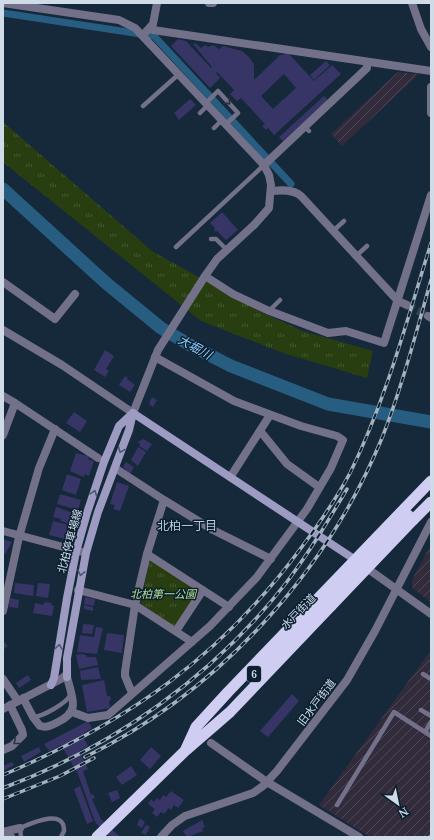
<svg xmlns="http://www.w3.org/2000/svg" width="434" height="840" viewBox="0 0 434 840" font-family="'Noto Serif','Noto Sans JP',serif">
<defs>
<pattern id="industrial-furrows" width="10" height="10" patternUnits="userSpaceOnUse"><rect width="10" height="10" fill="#322b3b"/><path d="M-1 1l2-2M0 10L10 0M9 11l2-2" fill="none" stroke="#4f4957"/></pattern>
<pattern id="park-tufts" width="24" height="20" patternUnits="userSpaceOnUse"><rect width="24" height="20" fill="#283d10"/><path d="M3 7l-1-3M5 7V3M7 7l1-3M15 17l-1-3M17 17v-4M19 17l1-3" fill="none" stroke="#465833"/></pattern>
</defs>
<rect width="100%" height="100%" fill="#15293a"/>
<!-- industrial -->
<path fill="url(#industrial-furrows)" d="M 398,72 L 419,74 L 342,146 L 331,134 Z
M 431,545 L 431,602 L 413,589 L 412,583 L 414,576 Z
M 431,650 L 431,837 L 370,837 L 319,805 Z"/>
<!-- park -->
<path fill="url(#park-tufts)" d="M 3,122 L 152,251 L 261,312 L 303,331 L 373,351 L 367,378 L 283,353 L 201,321 L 3,162 Z
M 151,560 L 198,591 L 178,626 L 174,626 L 141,604 L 149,561 Z"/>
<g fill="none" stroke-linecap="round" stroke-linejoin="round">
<!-- canal -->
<path stroke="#265d81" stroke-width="7" d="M 3,13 L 154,36 L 291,184"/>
<!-- river -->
<path stroke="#265d81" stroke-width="13" d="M 3,189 L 106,283 L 161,328 L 190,345 L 231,366 L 328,404 L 431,422"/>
</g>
<!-- building -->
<path fill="#363566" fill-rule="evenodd" d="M 178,39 L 186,41 L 211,68 L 212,67 L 193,44 L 195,43 L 201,48 L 205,45 L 208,47 L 213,45 L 219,49 L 223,46 L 242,51 L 249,57 L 254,64 L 254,80 L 280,55 L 285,54 L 289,54 L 314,81 L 332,65 L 341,74 L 274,135 L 268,128 L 266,130 L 262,126 L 265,124 L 241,98 L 237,101 L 230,94 L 234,90 L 217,72 L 216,73 L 220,78 L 210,88 L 171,46 ZM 284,74 L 296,88 L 273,109 L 261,96 Z
M 326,61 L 330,65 L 314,80 L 310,75 Z
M 324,96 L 328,100 L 283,141 L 279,137 Z
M 190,99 L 196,105 L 179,120 L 174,113 Z
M 222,212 L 238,230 L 226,240 L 217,231 L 216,232 L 214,230 L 215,228 L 210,223 Z
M 105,350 L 114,356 L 106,369 L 109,371 L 105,377 L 94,370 Z
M 125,376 L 128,378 L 127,379 L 135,385 L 130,392 L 119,385 Z
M 152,397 L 157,400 L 153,407 L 149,404 Z
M 74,412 L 87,421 L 80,432 L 66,423 Z
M 143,439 L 152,444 L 147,451 L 139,446 L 140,444 L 138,442 Z
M 138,447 L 146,452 L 138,466 L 131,460 Z
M 76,453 L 88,456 L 89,460 L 94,461 L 89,476 L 85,474 L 84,477 L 70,471 Z
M 126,462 L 134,467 L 130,474 L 123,467 Z
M 67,474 L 81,479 L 76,495 L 62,490 Z
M 117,482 L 129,486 L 120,511 L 113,509 L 115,505 L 110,504 Z
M 60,494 L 81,500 L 78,510 L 57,504 Z
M 56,507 L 76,514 L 73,525 L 60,521 L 61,519 L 53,517 Z
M 53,521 L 73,526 L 69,540 L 49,535 Z
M 3,539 L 12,542 L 5,554 L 3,553 Z
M 15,583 L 34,585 L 33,596 L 14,593 Z
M 38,583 L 50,584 L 48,598 L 36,596 Z
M 85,597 L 95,599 L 94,606 L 84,604 Z
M 10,598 L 19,600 L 18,608 L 9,607 Z
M 44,602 L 52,603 L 51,605 L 54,606 L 52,616 L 33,613 L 35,603 L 44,605 Z
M 84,605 L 93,607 L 93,611 L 84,609 Z
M 83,624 L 94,625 L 92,634 L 82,633 Z
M 96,627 L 103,628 L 97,654 L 77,652 L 80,635 L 94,637 Z
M 107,633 L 124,635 L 122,653 L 104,650 Z
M 3,641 L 8,646 L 3,650 Z
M 81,654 L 86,655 L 87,657 L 96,657 L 98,665 L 79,669 L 76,655 Z
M 98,667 L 101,679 L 81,680 L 80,671 Z
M 28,675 L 31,680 L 19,688 L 16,683 Z
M 104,680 L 107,696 L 110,696 L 111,700 L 109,701 L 110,708 L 87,712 L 82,685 Z
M 292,694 L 299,701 L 268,737 L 260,731 Z
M 88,721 L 92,728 L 84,733 L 86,737 L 84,738 L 88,746 L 79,751 L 88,769 L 83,771 L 91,795 L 93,794 L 95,798 L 92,799 L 101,819 L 120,837 L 110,837 L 95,822 L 78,774 L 61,745 L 49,751 L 44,744 Z
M 39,747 L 41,752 L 24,762 L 21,756 Z
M 151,747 L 161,756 L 150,769 L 140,760 Z
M 12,762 L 14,765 L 4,771 L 3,766 Z
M 131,766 L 137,775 L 122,785 L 116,777 Z
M 80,786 L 93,821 L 87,824 L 74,789 Z
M 117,790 L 120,798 L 112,802 L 108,793 Z
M 171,791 L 184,800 L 178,808 L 174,805 L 171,810 L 169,808 L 164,814 L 161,812 L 157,817 L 152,813 L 155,809 L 148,804 L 151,799 L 154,802 L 157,798 L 160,800 L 163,795 L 166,797 Z
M 140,818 L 145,822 L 142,828 L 137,825 Z
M 202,820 L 205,827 L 202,828 L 203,831 L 187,837 L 183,831 Z
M 146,825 L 150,827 L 146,835 L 141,833 Z"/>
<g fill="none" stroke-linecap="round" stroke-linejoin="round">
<!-- minor-tunnel -->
<path stroke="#314454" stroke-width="8" stroke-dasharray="8 4" stroke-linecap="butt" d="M 407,305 L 428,316"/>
<!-- service -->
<path stroke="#727189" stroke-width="4.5" d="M 206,103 L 218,91 L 238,113 L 226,124
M 143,106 L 179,74
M 200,113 L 208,105
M 305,127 L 309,131
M 214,128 L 222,120
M 333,231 L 344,221
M 211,239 L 216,239 L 227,250
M 176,247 L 264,165
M 356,256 L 367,246
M 269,311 L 280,300
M 423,674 L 431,679
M 421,710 L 431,716
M 33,717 C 42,717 67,703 70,695
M 425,732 L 431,722
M 337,805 L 394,712 L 431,736
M 21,837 L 20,828 C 32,823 65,808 64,831 L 61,837
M 430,837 L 431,836"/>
<!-- minor -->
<path stroke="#727189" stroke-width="8" d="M 209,3 L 213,3
M 412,3 L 421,29 L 431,47
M 151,27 L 153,30 L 431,71
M 143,35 L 153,24 L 157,3
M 431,87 L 431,113
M 264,165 L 367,68 L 367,63
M 272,191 C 281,190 293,189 301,196 L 398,301 L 407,305
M 205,276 L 233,294 L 267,310 L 328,333 L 346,331 L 384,343 L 431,195
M 3,282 L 55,319 L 75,294
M 428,316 L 431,318
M 3,396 L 15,403
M 261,432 L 287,464 L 319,487
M 3,435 L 15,403 L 98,458
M 118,470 L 164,500
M 231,476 L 270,415
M 3,531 L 86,553
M 147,554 L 229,607
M 78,590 L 135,605 L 192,642
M 3,611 L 19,537 L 39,468 L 55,429
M 176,631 L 203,590
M 3,679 L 18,701
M 132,693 L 125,676 L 125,672 L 135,605 L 147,554 L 164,500 L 213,530 L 271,559
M 72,712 L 88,718 L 108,715 L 210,626 L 257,577 L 307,509 L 331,468 L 343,440 L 337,436 L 301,426 L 234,401 L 155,357
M 211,743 L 267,782
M 3,750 L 12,746 L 23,735 L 22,730 L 10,705"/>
<!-- tertiary -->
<path stroke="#727189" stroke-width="8" d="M 3,3 L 119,20 L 135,28 L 264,165 L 269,175 L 271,185 L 269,208 L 254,225 L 217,259 L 205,276 L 158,350 L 133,413 L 62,365 L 3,330
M 364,566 L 431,614
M 23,698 L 33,717 L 40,726 C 47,728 52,725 58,722 C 81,711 72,698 67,677
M 3,709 L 61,679 L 67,674
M 267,782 L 359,837
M 3,832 L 20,828
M 6,837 L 11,837
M 161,837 L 172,825 L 185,816 L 253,793 L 263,786 L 277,771 L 347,680 L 375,631 L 431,522"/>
<!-- secondary -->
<path stroke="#9d9bc2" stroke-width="8" d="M 133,413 L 354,559
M 67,677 L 67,658 L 86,553 L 98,512 L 129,430 L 133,413
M 51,685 L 54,678 L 67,598 L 76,552 L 87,513 L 104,462 L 119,426 L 133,413"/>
<!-- trunk -->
<path stroke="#cfcdf2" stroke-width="11" d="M 413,520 L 431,502
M 261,668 L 326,600
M 185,751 L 196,727 L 228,692 L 431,481
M 97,837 L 185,751 L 230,712 L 331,606"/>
<!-- rail casing -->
<g stroke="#a4b2bf" stroke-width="3.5">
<path id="rail" d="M 85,757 C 217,693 326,574 382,438 C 402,387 416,333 431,280
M 3,775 C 127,722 220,658 301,548 C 319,524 336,499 350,473 C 386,400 407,320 431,243
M 3,788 C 113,747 214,676 286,583 C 309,553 328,521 347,489
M 3,799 L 60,776 L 94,758"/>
</g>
<!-- rail -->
<use href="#rail" stroke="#0b1f30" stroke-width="2" stroke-dasharray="6" stroke-linecap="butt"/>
<!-- trunk-bridge -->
<path stroke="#cfcdf2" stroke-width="11" d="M 326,600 L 408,515
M 331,606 L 413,520"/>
</g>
<!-- one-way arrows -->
<defs><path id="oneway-chevron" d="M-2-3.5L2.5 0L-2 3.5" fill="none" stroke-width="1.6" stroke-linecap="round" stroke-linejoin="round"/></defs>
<g stroke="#253446">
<use href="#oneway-chevron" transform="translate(228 102) rotate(48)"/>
<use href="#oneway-chevron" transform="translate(16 742) rotate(141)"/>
</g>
<g stroke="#4d5772">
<use href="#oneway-chevron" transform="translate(121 450) rotate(112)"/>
<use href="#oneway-chevron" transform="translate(94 493) rotate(-72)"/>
<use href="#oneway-chevron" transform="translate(81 573) rotate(102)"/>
<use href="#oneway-chevron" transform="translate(59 647) rotate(-82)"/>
</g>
<g text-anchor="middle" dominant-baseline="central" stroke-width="3" stroke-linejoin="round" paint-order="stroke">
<!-- shield labels -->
<rect fill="#0b1f30" stroke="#94a3b0" stroke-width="1" x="247" y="666" width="14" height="16" rx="3"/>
<g font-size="10" font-weight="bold" fill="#cfdce7">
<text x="254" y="674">6</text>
</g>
<!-- street labels -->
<g font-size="11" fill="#cfdce7" stroke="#0b1f30">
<text transform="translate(69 541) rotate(-75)">北柏停車場線</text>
<text transform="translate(298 611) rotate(-46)">水戸街道</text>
<text transform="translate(316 702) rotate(-53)">旧水戸街道</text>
</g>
<!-- park labels -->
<g font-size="11" font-style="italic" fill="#b3db8d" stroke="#0b1f30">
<text x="163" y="593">北柏第一公園</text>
</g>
<!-- water labels -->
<g font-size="12" font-style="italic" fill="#92d0fd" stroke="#0b1f30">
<text transform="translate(195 347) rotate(29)">大堀川</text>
</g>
<!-- neighbourhood labels -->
<g font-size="12" fill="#b6cfe5" stroke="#0b1f30">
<text x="187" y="525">北柏一丁目</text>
</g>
</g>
<!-- border -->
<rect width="434" height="840" fill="none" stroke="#cfdce7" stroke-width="8"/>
<!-- north arrow -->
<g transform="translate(398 804) rotate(147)" stroke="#0b1f30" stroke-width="3" paint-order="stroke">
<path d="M0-3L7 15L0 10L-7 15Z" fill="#cfdce7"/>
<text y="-6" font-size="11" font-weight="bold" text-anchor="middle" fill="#cfdce7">N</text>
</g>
</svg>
